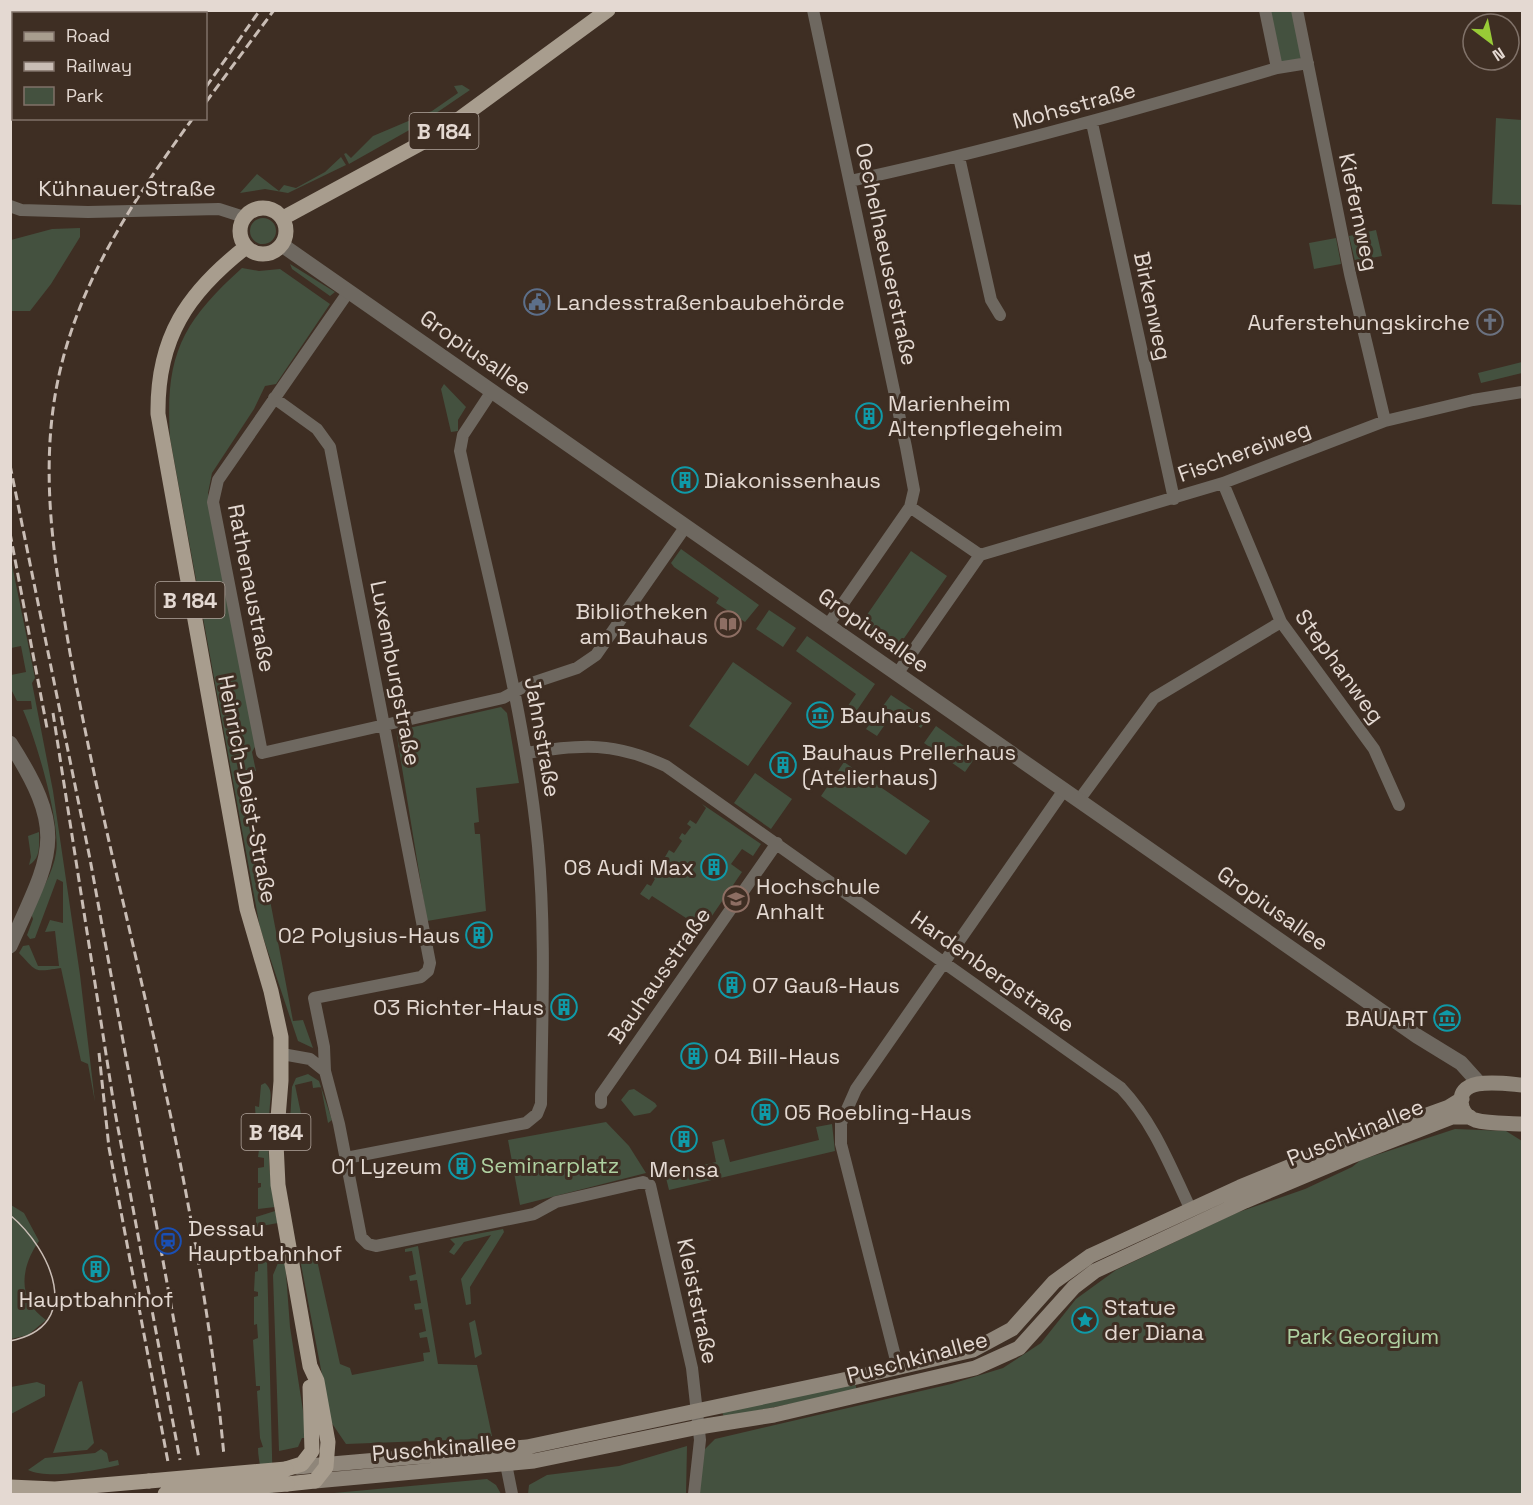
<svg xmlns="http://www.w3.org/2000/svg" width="1533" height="1505" viewBox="0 0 1533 1505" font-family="'Space Grotesk',sans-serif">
<rect width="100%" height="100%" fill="#3e2e23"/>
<!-- green -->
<path fill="#44513f" d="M 1270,11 L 1294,11 L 1303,58 L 1280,63 Z
M 462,85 L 470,90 L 420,124 L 349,164 L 344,154 L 346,153 L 351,158 L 373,136 L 432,111 L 458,93 L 454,86 Z
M 1496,118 L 1522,120 L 1522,205 L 1492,204 Z
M 341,157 L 346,165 L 288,193 L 265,189 L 240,193 L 257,174 L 279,191 L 284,185 L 296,188 L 325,172 Z
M250 231a13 13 0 1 1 26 0a13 13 0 1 1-26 0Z
M 80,228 L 80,237 L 51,284 L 30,311 L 11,311 L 11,240 L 52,229 Z
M 1376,230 L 1382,256 L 1355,261 L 1349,236 Z
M 1336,238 L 1341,264 L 1314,269 L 1309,243 Z
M 290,264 L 335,292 L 330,296 L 292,269 Z
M 242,268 L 259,271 L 280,269 L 330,304 L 276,384 L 265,386 L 254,409 L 212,473 L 208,493 L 259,740 L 252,752 L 256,771 L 246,774 L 293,1021 L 303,1020 L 313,1048 L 298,1041 L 260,928 L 170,438 C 165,356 181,323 242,268 Z
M 1522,362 L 1522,373 L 1481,383 L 1478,373 Z
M 444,384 L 466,407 L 458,420 L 458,431 L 451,432 L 441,389 Z
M 681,549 L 759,605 L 745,622 L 716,603 L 719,598 L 674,567 L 671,563 Z
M 911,551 L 947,576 L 898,647 L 862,622 Z
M 10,555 L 35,678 L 32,683 L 53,791 L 80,975 L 95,1102 L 88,1064 L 81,1061 L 61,968 C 33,972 38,973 19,953 L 23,946 L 29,945 L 38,966 L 59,966 L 55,931 L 45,932 L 50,920 L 63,923 L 63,882 L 57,879 L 35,938 L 30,939 L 27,935 L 33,919 L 31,913 C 39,894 53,874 56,853 C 61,824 36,739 23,710 L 32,709 L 31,701 L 17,701 L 11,689 L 11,675 L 26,672 L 21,646 L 11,648 Z
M 769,610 L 796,628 L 783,647 L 756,629 Z
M 807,636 L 875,684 L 851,719 L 843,713 L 856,694 L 796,651 Z
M 733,662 L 792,703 L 748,766 L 689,726 Z
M 891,695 L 927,719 L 921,728 L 895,710 L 877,736 L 866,729 Z
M 501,707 L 507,713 L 519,783 L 476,788 L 479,822 L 474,823 L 475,834 L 480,834 L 486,911 L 427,921 L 396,731 Z
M 936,726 L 977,755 L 965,772 L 924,743 Z
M 844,762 L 930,821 L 906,855 L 821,796 Z
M 755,773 L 792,799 L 771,829 L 734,803 Z
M 702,804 L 761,844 L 753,856 L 742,849 L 731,864 L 742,872 L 703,929 L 652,896 L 649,900 L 640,894 L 647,884 L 651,886 L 655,879 L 651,876 L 657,867 L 662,869 L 669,860 L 665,857 L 669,850 L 674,853 L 682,841 L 679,838 L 682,833 L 685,835 L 691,827 L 687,824 L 690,820 L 696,824 L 706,808 Z
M 39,832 C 39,845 41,858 29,865 L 31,857 L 28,836 Z
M 308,1074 L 319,1081 L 332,1120 L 328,1123 L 321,1087 L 313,1088 L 312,1081 L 295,1085 L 304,1128 L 290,1122 L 292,1087 L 296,1078 Z
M 265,1083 C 272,1089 271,1095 270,1104 C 267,1139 268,1172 275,1207 L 258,1209 L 258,1188 L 261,1187 L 261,1183 L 258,1183 L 258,1168 L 264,1167 L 264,1158 L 258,1157 L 260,1142 L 257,1139 L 255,1106 L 259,1107 L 261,1085 Z
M 634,1089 L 655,1103 L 657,1106 L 650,1113 L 634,1116 L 621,1100 L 629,1090 Z
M 606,1122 L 629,1146 L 646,1173 L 520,1205 L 508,1140 Z
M 832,1124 L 835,1151 L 669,1190 L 665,1174 L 716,1162 L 712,1142 L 724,1139 L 730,1162 L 819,1140 L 816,1127 Z
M 1455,1129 L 1506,1131 L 1522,1141 L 1522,1494 L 698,1494 L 702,1452 L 715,1439 L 951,1384 L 1003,1368 L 1041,1343 L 1076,1299 L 1116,1270 L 1236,1213 L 1305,1189 L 1352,1167 L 1361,1160 Z
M 11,1205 L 24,1213 L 39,1241 C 20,1268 17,1300 46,1320 L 28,1335 L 11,1339 Z
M 275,1211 L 278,1223 L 256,1227 L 256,1217 Z
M 503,1229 L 504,1232 L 470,1287 L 471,1304 L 466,1305 L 461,1279 L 491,1235 L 464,1242 L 454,1255 L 449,1252 L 455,1244 L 450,1239 Z
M 418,1246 L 438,1364 L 477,1365 L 492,1436 L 477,1439 L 346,1444 L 331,1422 L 300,1259 L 313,1256 L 317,1260 L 340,1364 L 350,1368 L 352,1375 L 424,1361 L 423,1353 L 430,1352 L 427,1337 L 420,1338 L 419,1333 L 426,1331 L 422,1309 L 415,1310 L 414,1304 L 421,1303 L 417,1280 L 410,1281 L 409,1276 L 416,1274 L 412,1251 L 405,1252 L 405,1249 Z
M 267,1258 L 273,1494 L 265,1494 C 264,1479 258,1462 258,1448 L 263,1447 L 260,1438 L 257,1391 L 260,1390 L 260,1386 L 256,1386 L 253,1340 L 258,1338 L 257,1324 L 254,1325 L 254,1297 L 258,1296 L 258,1292 L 254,1291 L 255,1272 L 258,1271 L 258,1260 Z
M 285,1260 L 290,1327 L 306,1430 L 305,1438 L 302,1438 L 298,1447 L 279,1451 L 273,1275 L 278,1263 Z
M 475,1320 L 482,1354 L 475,1358 L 469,1323 Z
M 82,1381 L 94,1443 L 87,1450 L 53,1453 L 79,1382 Z
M 37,1382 L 45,1385 L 45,1396 L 11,1414 L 11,1387 Z
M 855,1383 L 857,1391 L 724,1417 L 722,1412 Z
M 687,1446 L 686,1494 L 528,1494 L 529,1485 L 547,1475 L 619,1466 Z
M 101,1449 L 107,1453 L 109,1462 L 118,1460 L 119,1465 C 97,1470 49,1480 28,1470 L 45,1458 L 95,1453 Z
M 487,1479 L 496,1485 L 501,1494 L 323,1494 Z"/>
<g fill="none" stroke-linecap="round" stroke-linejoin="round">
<!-- minor -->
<path stroke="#6e6860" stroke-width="12" d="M 813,10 L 906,447 L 914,490 L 910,507
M 1265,10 L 1277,68
M 1297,10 L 1350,274 L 1385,421
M 1092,123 L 1174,499
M 959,157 L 991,300 L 1000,315
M 850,181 C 994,150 1136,110 1277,68 L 1308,63
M 10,206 L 21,210 L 88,212 L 219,209 L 244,217
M 349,291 L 218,480 L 213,502 L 262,753 L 503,698 L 529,684 L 577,668 L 596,655 L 686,526
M 274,398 L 317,429 L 330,447 L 430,963 L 428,971 L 421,977 L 314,998 L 324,1047 L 325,1071 L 339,1124 L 361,1237 L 368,1244 L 376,1246 L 534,1214 L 556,1202 L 643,1182 L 650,1185 L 692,1368 L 700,1440 L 694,1494
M 1223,483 L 1281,622 L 1374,749 L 1399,805
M 980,555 L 1223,483 L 1385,421 L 1473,400 L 1522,392
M 828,625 L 910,507 L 980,555
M 897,674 L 980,555
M 527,753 C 581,744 615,742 666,766 L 1121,1088 C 1154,1123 1170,1166 1190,1208
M 1079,800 L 1154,698 L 1281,622
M 282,1054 L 310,1059 L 325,1071
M 601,1103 L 601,1095 L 777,843
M 346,1158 L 526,1123 L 537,1114 L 541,1104 C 542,1018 546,932 538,846 C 525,712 489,582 460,451 L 463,435 L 492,391
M 898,1368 L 841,1144 L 841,1123 L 856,1089 L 1064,790
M 506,1464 L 512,1494"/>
<!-- tertiary -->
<path stroke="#6e6860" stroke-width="15" d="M 282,245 L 1417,1036 L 1461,1063 L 1479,1083
M 10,743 C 69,835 51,854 10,946"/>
<!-- secondary -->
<path stroke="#8f867a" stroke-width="15" d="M 1522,1085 C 1507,1084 1453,1074 1462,1107 C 1464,1113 1469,1118 1475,1120 C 1489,1124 1508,1123 1522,1124
M 297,1467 L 527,1447 L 857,1377 L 973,1350 L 1012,1329 L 1054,1282 L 1090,1256 L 1240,1187 L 1330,1150 L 1449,1107 L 1462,1099
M 315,1481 L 534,1461 L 699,1427 L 774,1415 L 975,1368 L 1019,1348 L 1074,1287 L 1095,1271 L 1245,1201 L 1349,1157 L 1452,1117 L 1470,1117"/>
<!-- primary -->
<path stroke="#a89d8e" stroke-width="15" d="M240 231a23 23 0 1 1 46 0a23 23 0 1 1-46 0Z
M 283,218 L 440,133 L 608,10
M 246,247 C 187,293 157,338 158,414 L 247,909 L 271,991 L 281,1037 L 281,1081 L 276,1143 L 278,1185 L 310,1366 L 317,1381 L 328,1442 L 326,1467 L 315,1481 L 287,1484
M 286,1469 L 302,1464 L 312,1451 L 310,1387
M 10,1487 L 55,1489 L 149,1481"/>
<!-- tram -->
<path stroke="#c9bdb5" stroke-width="1.5" d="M 10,1215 C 51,1249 86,1326 10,1341"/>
<!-- rail -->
<path stroke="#c9bdb5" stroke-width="3" stroke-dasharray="9 4.5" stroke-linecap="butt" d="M 206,87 L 260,10
M 206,102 L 274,10
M 193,118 C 132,202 75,286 56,390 C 40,480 55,565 70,653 C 86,738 104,822 124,906 C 166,1088 207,1270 224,1456
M 10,465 L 90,859 L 199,1459
M 10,533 L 47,728
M 53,713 L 115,1112 L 180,1460
M 99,1053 L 109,1148 L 168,1462"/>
<!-- primary-bridge -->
<path stroke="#a89d8e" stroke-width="15" d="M 149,1481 L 286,1469
M 165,1494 L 287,1484"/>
</g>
<!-- icons -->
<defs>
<g id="civic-ring" transform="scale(1.35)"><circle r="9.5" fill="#3e2e23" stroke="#5c6f8a" stroke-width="1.5"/><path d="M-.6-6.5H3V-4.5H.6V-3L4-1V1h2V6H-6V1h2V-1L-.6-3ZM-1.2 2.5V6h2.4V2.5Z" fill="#5c6f8a"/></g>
<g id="church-ring" transform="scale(1.35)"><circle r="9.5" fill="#3e2e23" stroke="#6b7280" stroke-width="1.5"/><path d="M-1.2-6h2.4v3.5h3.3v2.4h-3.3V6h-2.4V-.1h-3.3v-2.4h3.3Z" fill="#6b7280"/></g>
<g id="building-ring" transform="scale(1.35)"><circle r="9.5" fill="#3e2e23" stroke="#0f9aa8" stroke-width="1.5"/><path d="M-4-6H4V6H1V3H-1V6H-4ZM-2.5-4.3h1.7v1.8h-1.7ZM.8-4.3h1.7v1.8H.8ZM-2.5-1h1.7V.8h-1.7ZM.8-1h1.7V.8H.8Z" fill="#0f9aa8"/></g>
<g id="library-ring" transform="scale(1.35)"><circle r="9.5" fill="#3e2e23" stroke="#8d6e63" stroke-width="1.5"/><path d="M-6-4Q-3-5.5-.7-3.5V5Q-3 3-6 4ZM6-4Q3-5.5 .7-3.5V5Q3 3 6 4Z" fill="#8d6e63"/></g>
<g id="museum-ring" transform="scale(1.35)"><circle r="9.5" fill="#3e2e23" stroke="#0f9aa8" stroke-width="1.5"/><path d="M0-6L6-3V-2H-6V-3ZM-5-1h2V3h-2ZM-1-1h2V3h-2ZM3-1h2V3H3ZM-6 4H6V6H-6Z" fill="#0f9aa8"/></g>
<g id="university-ring" transform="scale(1.35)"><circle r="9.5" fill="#3e2e23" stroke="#8d6e63" stroke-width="1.5"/><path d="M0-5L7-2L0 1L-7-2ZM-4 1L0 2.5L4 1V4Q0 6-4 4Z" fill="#8d6e63"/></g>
<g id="station-ring" transform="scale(1.35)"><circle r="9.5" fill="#3e2e23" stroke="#1a4fb4" stroke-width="1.5"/><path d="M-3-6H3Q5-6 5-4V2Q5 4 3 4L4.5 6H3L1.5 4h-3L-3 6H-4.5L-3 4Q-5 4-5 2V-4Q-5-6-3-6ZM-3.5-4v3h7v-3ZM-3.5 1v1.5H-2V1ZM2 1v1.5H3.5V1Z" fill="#1a4fb4"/></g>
<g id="sight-ring" transform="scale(1.35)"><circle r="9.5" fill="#3e2e23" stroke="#0f9aa8" stroke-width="1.5"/><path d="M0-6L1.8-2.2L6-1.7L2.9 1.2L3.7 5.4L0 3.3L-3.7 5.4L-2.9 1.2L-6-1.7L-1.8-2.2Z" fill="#0f9aa8"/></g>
</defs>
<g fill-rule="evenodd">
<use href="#civic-ring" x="537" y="302"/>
<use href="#church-ring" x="1490" y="322"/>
<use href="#building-ring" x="869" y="416"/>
<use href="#building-ring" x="685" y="480"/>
<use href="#library-ring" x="728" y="624"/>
<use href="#museum-ring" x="820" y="715"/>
<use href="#building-ring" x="783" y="765"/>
<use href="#building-ring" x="714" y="867"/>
<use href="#university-ring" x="736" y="899"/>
<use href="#building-ring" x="479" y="935"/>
<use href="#building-ring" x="732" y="985"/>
<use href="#building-ring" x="564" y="1007"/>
<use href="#museum-ring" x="1447" y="1018"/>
<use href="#building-ring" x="694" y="1056"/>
<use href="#building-ring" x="765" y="1112"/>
<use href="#building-ring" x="684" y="1139"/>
<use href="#building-ring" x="462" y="1166"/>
<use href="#station-ring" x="168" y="1241"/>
<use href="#building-ring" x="96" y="1269"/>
<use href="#sight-ring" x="1085" y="1320"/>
</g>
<g text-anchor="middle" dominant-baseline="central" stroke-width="6" stroke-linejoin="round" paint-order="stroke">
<!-- shield labels -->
<g fill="#3e2e23" stroke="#b2a69e" stroke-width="1.5">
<rect x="409.5" y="113" width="69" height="36" rx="4.5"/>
<rect x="155.5" y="582" width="69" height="36" rx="4.5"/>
<rect x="241.5" y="1114" width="69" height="36" rx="4.5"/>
</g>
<g font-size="21" font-weight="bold" fill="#e4d9d2">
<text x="444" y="131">B 184</text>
<text x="190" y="600">B 184</text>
<text x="276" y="1132">B 184</text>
</g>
<!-- street labels -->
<g font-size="22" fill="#e4d9d2" stroke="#3e2e23">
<text transform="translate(1074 105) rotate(-15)">Mohsstraße</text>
<text x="127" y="188">Kühnauer Straße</text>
<text transform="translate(1359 212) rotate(78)">Kiefernweg</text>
<text transform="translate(887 254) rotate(78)">Oechelhaeuserstraße</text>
<text transform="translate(1153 306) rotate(78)">Birkenweg</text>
<text transform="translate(476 352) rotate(35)">Gropiusallee</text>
<text transform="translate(1244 451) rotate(-20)">Fischereiweg</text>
<text transform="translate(252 588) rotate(79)">Rathenaustraße</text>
<text transform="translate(874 630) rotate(35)">Gropiusallee</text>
<text transform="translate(1340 666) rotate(54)">Stephanweg</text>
<text transform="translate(396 673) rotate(79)">Luxemburgstraße</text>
<text transform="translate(543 737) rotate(80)">Jahnstraße</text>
<text transform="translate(248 789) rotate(79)">Heinrich-Deist-Straße</text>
<text transform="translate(1273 908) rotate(35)">Gropiusallee</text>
<text transform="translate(993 971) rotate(35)">Hardenbergstraße</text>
<text transform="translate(659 975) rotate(-55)">Bauhausstraße</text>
<text transform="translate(1355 1132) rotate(-22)">Puschkinallee</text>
<text transform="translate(698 1301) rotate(78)">Kleiststraße</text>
<text transform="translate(917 1357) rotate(-15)">Puschkinallee</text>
<text transform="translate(444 1447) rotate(-5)">Puschkinallee</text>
</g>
<!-- poi labels -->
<g font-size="22" fill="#e4d9d2" stroke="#3e2e23" text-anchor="start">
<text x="556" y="302">Landesstraßenbaubehörde</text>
<text x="1470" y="322" text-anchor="end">Auferstehungskirche</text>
<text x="888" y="403">Marienheim<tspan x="888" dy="25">Altenpflegeheim</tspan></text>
<text x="704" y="480">Diakonissenhaus</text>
<text x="708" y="611" text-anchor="end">Bibliotheken<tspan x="708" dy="25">am Bauhaus</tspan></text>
<text x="840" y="715">Bauhaus</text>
<text x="802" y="752">Bauhaus Prellerhaus<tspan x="802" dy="25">(Atelierhaus)</tspan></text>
<text x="694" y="867" text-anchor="end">08 Audi Max</text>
<text x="756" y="886">Hochschule<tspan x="756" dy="25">Anhalt</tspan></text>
<text x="460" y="935" text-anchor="end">02 Polysius-Haus</text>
<text x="752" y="985">07 Gauß-Haus</text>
<text x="544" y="1007" text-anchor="end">03 Richter-Haus</text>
<text x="1428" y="1018" text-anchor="end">BAUART</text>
<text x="714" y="1056">04 Bill-Haus</text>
<text x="784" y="1112">05 Roebling-Haus</text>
<text x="442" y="1166" text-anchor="end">01 Lyzeum</text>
<text x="684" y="1169" text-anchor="middle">Mensa</text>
<text x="188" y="1228">Dessau<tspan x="188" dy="25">Hauptbahnhof</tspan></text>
<text x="96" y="1299" text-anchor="middle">Hauptbahnhof</text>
<text x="1104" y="1307">Statue<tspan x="1104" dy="25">der Diana</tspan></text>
</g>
<!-- park labels -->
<g font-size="22" fill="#afd1a1" stroke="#3e2e23">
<text x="550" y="1165">Seminarplatz</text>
<text x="1363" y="1336">Park Georgium</text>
</g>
</g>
<!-- border -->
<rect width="1533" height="1505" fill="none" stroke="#e4d9d2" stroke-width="24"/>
<!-- legend -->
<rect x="12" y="12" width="195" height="108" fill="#3e2e23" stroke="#807269" stroke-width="1.5"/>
<rect x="24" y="32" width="30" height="9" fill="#a89d8e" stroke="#807269" stroke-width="1.5"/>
<text x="66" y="42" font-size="18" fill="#e4d9d2">Road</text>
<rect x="24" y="62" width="30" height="9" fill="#c9bdb5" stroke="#807269" stroke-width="1.5"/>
<text x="66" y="72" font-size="18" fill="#e4d9d2">Railway</text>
<rect x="24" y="87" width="30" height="18" fill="#44513f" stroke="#807269" stroke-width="1.5"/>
<text x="66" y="102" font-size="18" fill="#e4d9d2">Park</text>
<!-- north arrow -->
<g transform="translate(1491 42) rotate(148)"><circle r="28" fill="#3e2e23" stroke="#807269" stroke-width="1.5"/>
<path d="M0-4.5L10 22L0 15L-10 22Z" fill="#98cb37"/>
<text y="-9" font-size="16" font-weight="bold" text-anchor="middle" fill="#e4d9d2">N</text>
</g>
</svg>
